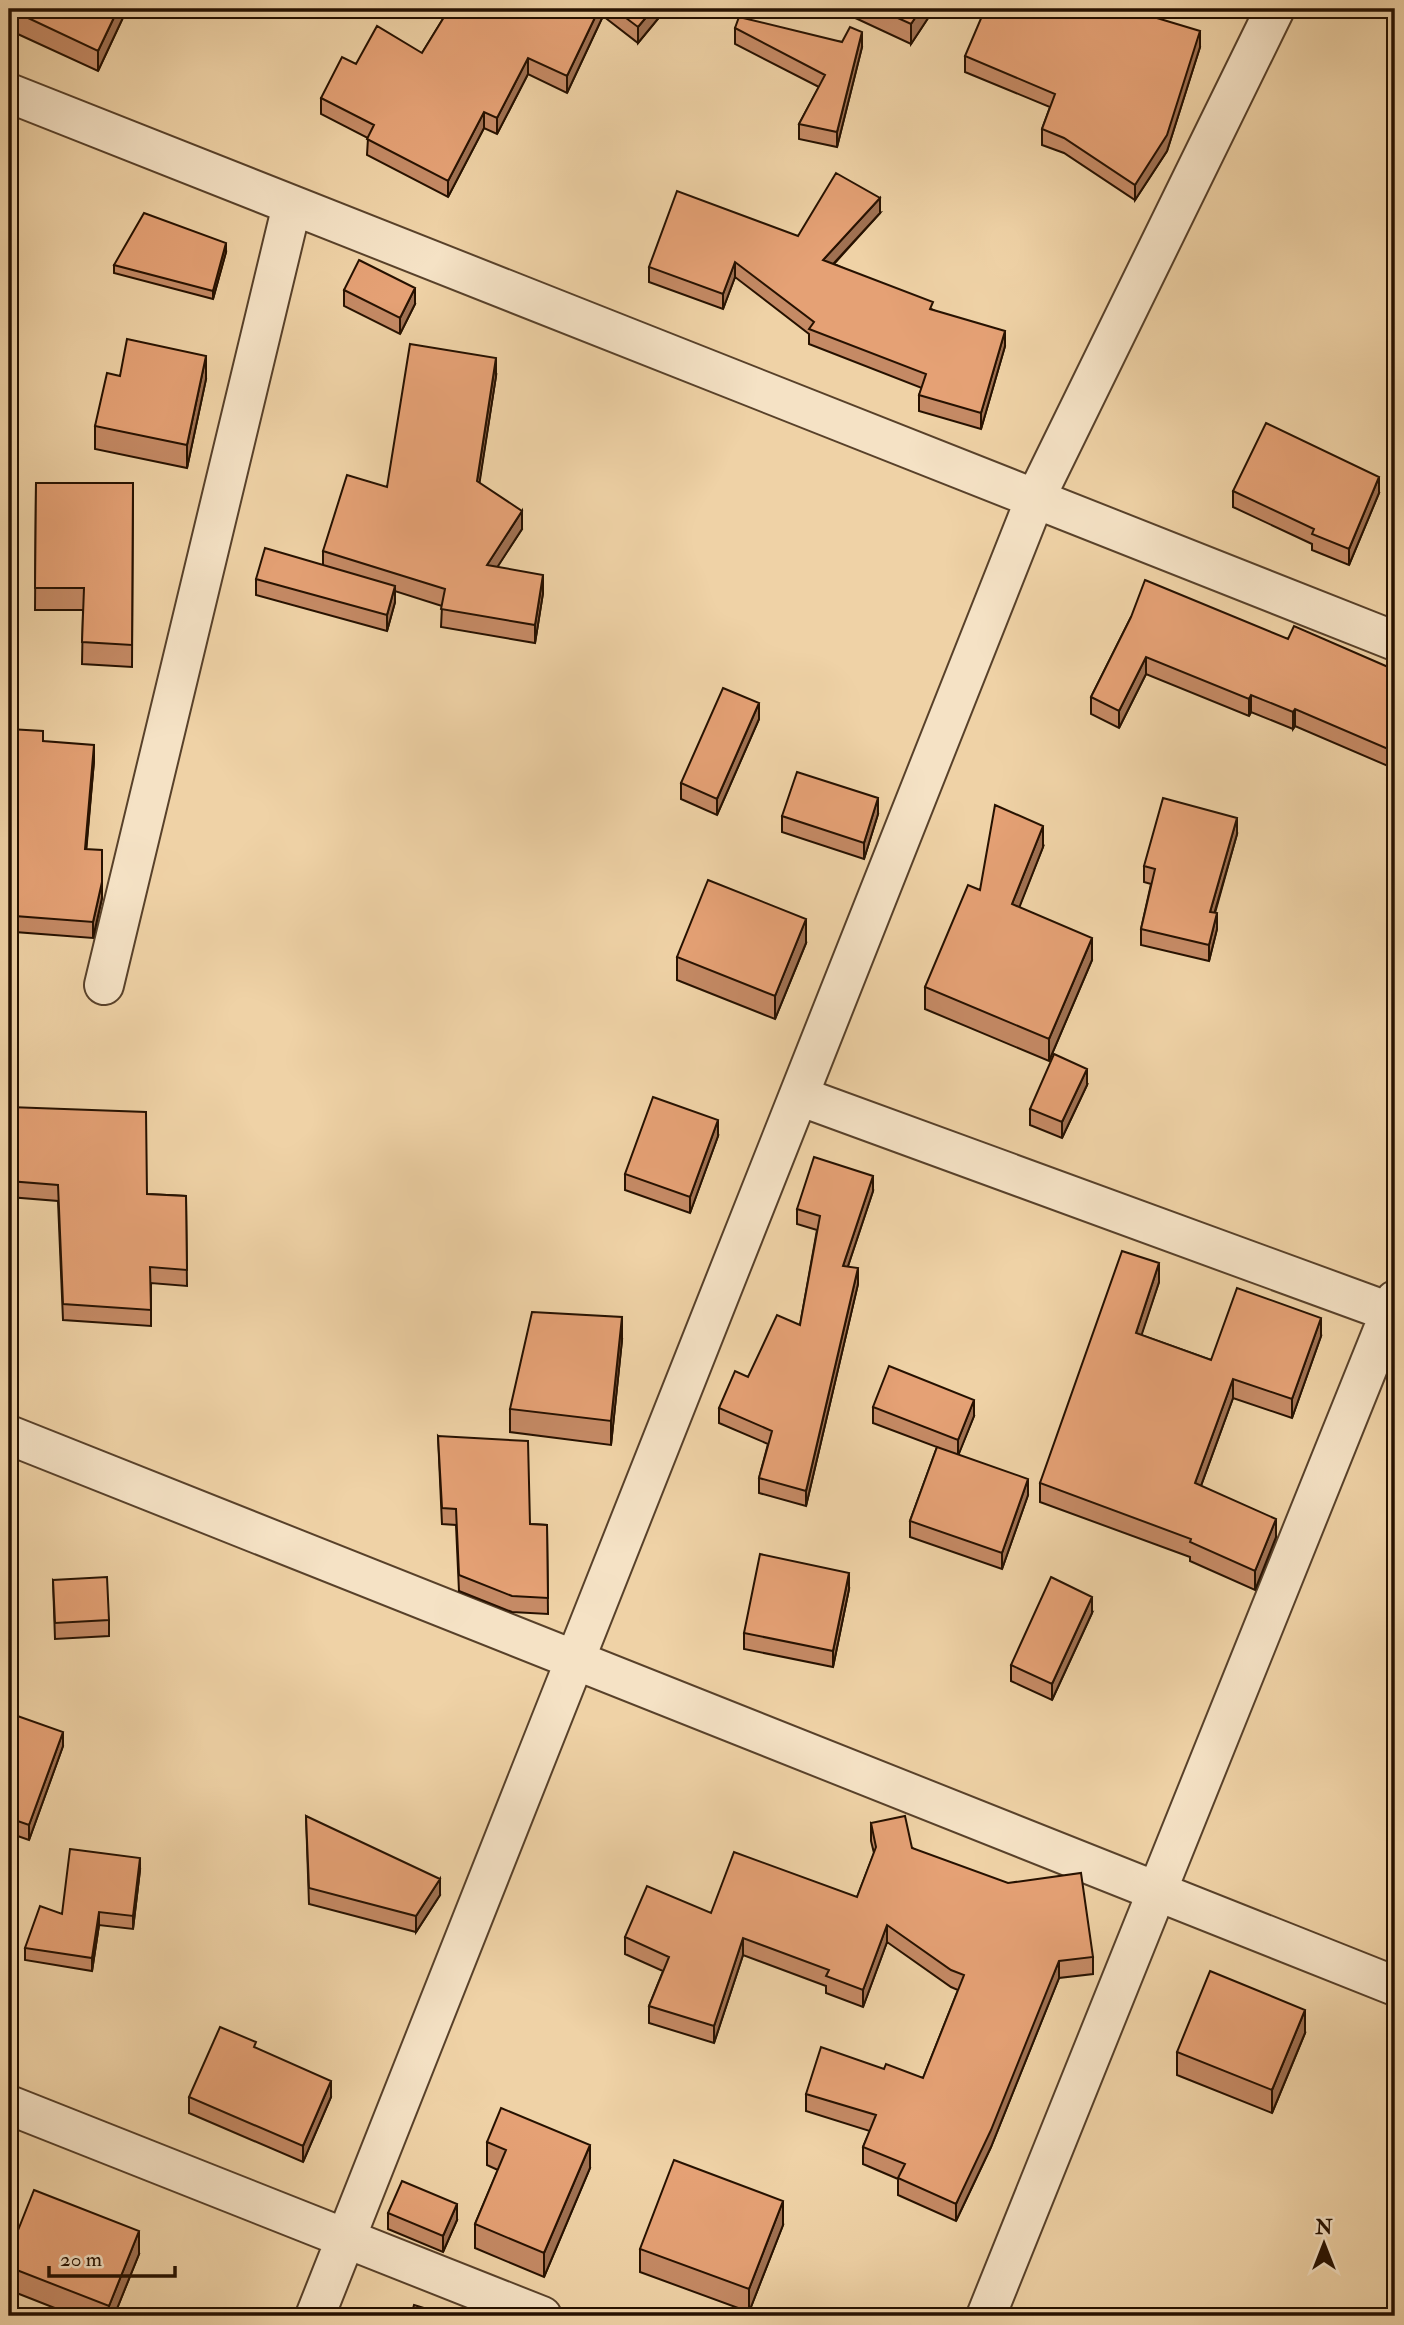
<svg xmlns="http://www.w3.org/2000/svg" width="1404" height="2325" viewBox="0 0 1404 2325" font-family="'IM FELL Double Pica',serif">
<rect width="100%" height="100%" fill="#efd2a6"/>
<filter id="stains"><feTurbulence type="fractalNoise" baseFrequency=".00286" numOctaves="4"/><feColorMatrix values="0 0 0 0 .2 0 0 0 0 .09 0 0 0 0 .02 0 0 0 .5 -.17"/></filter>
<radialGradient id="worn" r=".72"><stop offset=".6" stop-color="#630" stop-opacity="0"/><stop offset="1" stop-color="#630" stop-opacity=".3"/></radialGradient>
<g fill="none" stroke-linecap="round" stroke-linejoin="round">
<!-- street casing -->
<g stroke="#58412a" stroke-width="42">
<path id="street" d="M 9,93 L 1395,641
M 104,985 L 292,205
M 799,1096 L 1395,1314
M 9,1435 L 1395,1986
M 9,2105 L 542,2316
M 315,2316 L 1035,499 L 1275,9
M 986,2316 L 1395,1300"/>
</g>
<!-- street -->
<use href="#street" stroke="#f5e2c5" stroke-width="38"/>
</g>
<!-- wall -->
<path fill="#c58a65" stroke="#261100" stroke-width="2" d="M 9,9 L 127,9 L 98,71 L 9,30 Z
M 449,9 L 666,9 L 638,43 L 603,16 L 567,93 L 528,74 L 497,134 L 484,128 L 448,197 L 367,155 L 368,138 L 321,114 L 321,98 L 422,53 Z
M 836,9 L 934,9 L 911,44 Z
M 1107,16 L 1200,47 L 1167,151 L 1135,200 L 1064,153 L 1042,145 L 1042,129 L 1050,107 L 965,72 L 965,56 Z
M 735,28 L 842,42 L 862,47 L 837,147 L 799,139 L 799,124 L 819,87 L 735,44 Z
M 880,213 L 834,264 L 933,310 L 1005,346 L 981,429 L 919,411 L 919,395 L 922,388 L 809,344 L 809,334 L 735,277 L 723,309 L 649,282 L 649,267 L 798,236 Z
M 226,252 L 213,299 L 114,273 L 114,265 Z
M 344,290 L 415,304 L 400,334 L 344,306 Z
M 120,376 L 206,379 L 187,468 L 95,449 L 95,426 Z
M 496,376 L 479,483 L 522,529 L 497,567 L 543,593 L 535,643 L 441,627 L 442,606 L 395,591 L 395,602 L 387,631 L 256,595 L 256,579 L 323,565 L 323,551 L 387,487 Z
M 1395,442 L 1395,478 L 1390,477 L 1390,461 Z
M 36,483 L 133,483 L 132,667 L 82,664 L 83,610 L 35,610 Z
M 1233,491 L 1379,493 L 1349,565 L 1312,550 L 1312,544 L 1233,507 Z
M 1131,617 L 1288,639 L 1395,670 L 1395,769 L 1295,726 L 1293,729 L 1251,712 L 1249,716 L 1146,674 L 1119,728 L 1091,714 L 1091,697 Z
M 759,719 L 717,815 L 681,799 L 681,783 Z
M 9,735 L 43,741 L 94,761 L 86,849 L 102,898 L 93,938 L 15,932 L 12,860 L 9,860 Z
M 878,814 L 864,859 L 782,832 L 782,816 Z
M 1237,834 L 1215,913 L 1217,929 L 1209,961 L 1141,945 L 1141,929 L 1151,884 L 1144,882 L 1144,866 Z
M 1043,847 L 1019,907 L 1092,960 L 1049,1061 L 925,1009 L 925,987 L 980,890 Z
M 806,943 L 775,1019 L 677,980 L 677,957 Z
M 1087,1085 L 1062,1138 L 1030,1125 L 1030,1109 Z
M 9,1107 L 147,1194 L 186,1196 L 187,1286 L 151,1283 L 151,1326 L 63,1320 L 58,1201 L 9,1197 Z
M 718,1136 L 690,1213 L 625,1190 L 625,1174 Z
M 873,1191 L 848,1266 L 858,1284 L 806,1506 L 759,1493 L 759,1478 L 768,1444 L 719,1423 L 719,1408 L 800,1325 L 817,1230 L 797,1224 L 797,1209 Z
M 1159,1282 L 1141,1335 L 1211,1360 L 1321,1336 L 1292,1418 L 1233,1398 L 1201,1486 L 1276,1537 L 1255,1590 L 1190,1561 L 1190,1557 L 1040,1502 L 1040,1483 Z
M 622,1340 L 611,1445 L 510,1432 L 510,1409 Z
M 873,1407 L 974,1416 L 958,1455 L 1028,1495 L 1002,1569 L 910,1537 L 910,1521 L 937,1447 L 873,1423 Z
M 438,1436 L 530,1524 L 547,1525 L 548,1614 L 512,1612 L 459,1591 L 456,1525 L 442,1524 Z
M 53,1580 L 109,1620 L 109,1636 L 55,1639 Z
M 849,1589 L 833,1667 L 744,1649 L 744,1633 Z
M 1092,1613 L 1052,1700 L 1011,1681 L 1011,1665 Z
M 9,1713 L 63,1746 L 29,1840 L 9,1833 Z
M 306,1816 L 440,1895 L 416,1932 L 309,1904 Z
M 871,1823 L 1093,1957 L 1093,1974 L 1059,1978 L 991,2147 L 956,2221 L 898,2195 L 898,2179 L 863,2164 L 863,2147 L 870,2131 L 806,2111 L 806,2094 L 884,2069 L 923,2078 L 958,1990 L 951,1987 L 887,1942 L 863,2007 L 826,1993 L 826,1986 L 743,1955 L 714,2043 L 649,2023 L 649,2006 L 663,1971 L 625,1954 L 625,1937 L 711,1913 L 857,1897 L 874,1853 L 871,1841 Z
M 140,1870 L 133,1929 L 99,1925 L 92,1971 L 25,1960 L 25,1948 L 62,1914 Z
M 1305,2033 L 1272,2113 L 1177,2075 L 1177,2052 Z
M 256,2048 L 331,2097 L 303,2162 L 189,2113 L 189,2097 Z
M 487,2142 L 590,2168 L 544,2277 L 475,2248 L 475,2224 L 498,2170 L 487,2165 Z
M 388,2213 L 457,2220 L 443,2252 L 388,2229 Z
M 783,2225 L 749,2312 L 640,2272 L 640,2249 Z
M 9,2253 L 139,2254 L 114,2316 L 75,2316 L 9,2290 Z"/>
<!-- shaded-wall -->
<path fill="#a07152" stroke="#261100" stroke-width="2" d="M 118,9 L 127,9 L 98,71 L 98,51 Z
M 599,9 L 603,9 L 603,16 L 567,93 L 567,76 Z
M 653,9 L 666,9 L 638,43 L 638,27 Z
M 921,9 L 934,9 L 911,44 L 911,24 Z
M 1200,31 L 1200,47 L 1167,151 L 1135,200 L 1135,185 Z
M 862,32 L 862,47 L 837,147 L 837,132 Z
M 528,58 L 528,74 L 497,134 L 497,118 Z
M 484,112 L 484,128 L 448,197 L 448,181 Z
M 880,198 L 880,213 L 823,275 L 823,260 Z
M 226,243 L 226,252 L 213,299 L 213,291 Z
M 735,262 L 735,277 L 723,309 L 723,294 Z
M 415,288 L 415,304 L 400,334 L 400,318 Z
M 1005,331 L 1005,346 L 981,429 L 981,413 Z
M 206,356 L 206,379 L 187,468 L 187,445 Z
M 496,358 L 496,376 L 477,499 L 477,481 Z
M 1379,477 L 1379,493 L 1349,565 L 1349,549 Z
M 522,511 L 522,529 L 487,583 L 487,565 Z
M 543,575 L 543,593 L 535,643 L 535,625 Z
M 395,586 L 395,602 L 387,631 L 387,615 Z
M 1146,657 L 1146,674 L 1119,728 L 1119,711 Z
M 1251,695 L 1251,712 L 1249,716 L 1249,699 Z
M 759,703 L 759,719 L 717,815 L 717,799 Z
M 1295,709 L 1295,726 L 1293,729 L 1293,712 Z
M 94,745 L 94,761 L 85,865 L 85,849 Z
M 878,798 L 878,814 L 864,859 L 864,843 Z
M 1237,818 L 1237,834 L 1210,928 L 1210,912 Z
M 1043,826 L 1043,847 L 1012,926 L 1012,904 Z
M 102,882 L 102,898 L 93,938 L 93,922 Z
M 1217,913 L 1217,929 L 1209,961 L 1209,945 Z
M 806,919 L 806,943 L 775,1019 L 775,996 Z
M 1092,938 L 1092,960 L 1049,1061 L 1049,1039 Z
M 1087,1069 L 1087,1085 L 1062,1138 L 1062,1122 Z
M 718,1120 L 718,1136 L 690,1213 L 690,1197 Z
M 873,1176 L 873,1191 L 843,1281 L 843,1266 Z
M 1159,1263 L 1159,1282 L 1136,1352 L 1136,1333 Z
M 858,1268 L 858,1284 L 806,1506 L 806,1491 Z
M 622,1317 L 622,1340 L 611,1445 L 611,1421 Z
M 1321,1318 L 1321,1336 L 1292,1418 L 1292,1399 Z
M 1233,1379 L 1233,1398 L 1195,1502 L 1195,1483 Z
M 974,1400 L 974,1416 L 958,1456 L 958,1440 Z
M 1028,1479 L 1028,1495 L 1002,1569 L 1002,1553 Z
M 1276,1519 L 1276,1537 L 1255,1590 L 1255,1571 Z
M 849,1573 L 849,1589 L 833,1667 L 833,1651 Z
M 1092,1597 L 1092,1613 L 1052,1700 L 1052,1684 Z
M 63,1732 L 63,1746 L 29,1840 L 29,1825 Z
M 140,1858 L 140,1870 L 133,1929 L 133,1916 Z
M 440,1879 L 440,1895 L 416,1932 L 416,1916 Z
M 99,1912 L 99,1925 L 92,1971 L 92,1958 Z
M 887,1925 L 887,1942 L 863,2007 L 863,1990 Z
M 743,1938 L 743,1955 L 714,2043 L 714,2026 Z
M 1059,1961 L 1059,1978 L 991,2147 L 956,2221 L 956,2204 Z
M 1305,2010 L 1305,2033 L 1272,2113 L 1272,2090 Z
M 331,2081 L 331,2097 L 303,2162 L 303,2146 Z
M 590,2145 L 590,2168 L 544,2277 L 544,2253 Z
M 783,2201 L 783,2225 L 749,2312 L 749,2289 Z
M 457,2204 L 457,2220 L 443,2252 L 443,2236 Z
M 139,2231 L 139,2254 L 114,2316 L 109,2316 L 109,2306 Z"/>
<!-- building -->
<path fill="#e5a175" stroke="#261100" stroke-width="2" d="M 9,9 L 118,9 L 98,51 Z
M 449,9 L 599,9 L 567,76 L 528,58 L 497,118 L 484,112 L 448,181 L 367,139 L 374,125 L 321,98 L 342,57 L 356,64 L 377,26 L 422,53 Z
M 614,9 L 653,9 L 638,27 Z
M 878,9 L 921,9 L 911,24 Z
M 985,9 L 1090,9 L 1107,16 L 1109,9 L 1127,9 L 1200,31 L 1167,135 L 1135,185 L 1064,138 L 1042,129 L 1055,94 L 965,56 Z
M 739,17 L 842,42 L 850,27 L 862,32 L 837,132 L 799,124 L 825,75 L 735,28 Z
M 836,173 L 880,198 L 823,260 L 933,302 L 930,309 L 1005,331 L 981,413 L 919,395 L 926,374 L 809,329 L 814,322 L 735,262 L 723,294 L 649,267 L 677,191 L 798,236 Z
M 144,213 L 226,243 L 213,291 L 114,265 Z
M 359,260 L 415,288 L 400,318 L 344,290 Z
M 127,339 L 206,356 L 187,445 L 95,426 L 107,373 L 120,376 Z
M 410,344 L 496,358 L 477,481 L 522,511 L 487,565 L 543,575 L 535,625 L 441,609 L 445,589 L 323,551 L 347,475 L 387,487 Z
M 1266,423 L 1379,477 L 1349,549 L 1312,534 L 1314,529 L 1233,491 Z
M 1395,442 L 1395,462 L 1390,461 Z
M 36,483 L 133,483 L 132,645 L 82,642 L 84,588 L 35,588 Z
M 265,548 L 395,586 L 387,615 L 256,579 Z
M 1145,580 L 1288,639 L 1294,626 L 1395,670 L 1395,752 L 1295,709 L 1293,712 L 1251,695 L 1249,699 L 1146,657 L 1119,711 L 1091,697 L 1131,617 Z
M 723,688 L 759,703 L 717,799 L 681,783 Z
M 9,729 L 43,731 L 43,741 L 94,745 L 85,849 L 102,850 L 102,882 L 93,922 L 15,916 L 12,844 L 9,844 Z
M 797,772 L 878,798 L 864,843 L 782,816 Z
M 1163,798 L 1237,818 L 1210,912 L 1217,913 L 1209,945 L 1141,929 L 1155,869 L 1144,866 Z
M 995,805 L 1043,826 L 1012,904 L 1092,938 L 1049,1039 L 925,987 L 968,885 L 980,890 Z
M 708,880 L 806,919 L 775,996 L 677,957 Z
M 1054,1054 L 1087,1069 L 1062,1122 L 1030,1109 Z
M 653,1097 L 718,1120 L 690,1197 L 625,1174 Z
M 9,1107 L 146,1112 L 147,1194 L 186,1196 L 187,1270 L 150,1267 L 151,1310 L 63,1304 L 58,1185 L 9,1181 Z
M 814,1157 L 873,1176 L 843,1266 L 858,1268 L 806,1491 L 759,1478 L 772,1431 L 719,1408 L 735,1371 L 748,1377 L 777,1315 L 800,1325 L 820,1216 L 797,1209 Z
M 1122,1251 L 1159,1263 L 1136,1333 L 1211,1360 L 1237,1288 L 1321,1318 L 1292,1399 L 1233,1379 L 1195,1483 L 1276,1519 L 1255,1571 L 1190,1542 L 1191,1539 L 1040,1483 Z
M 532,1312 L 622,1317 L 611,1421 L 510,1409 Z
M 889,1366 L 974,1400 L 958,1440 L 873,1407 Z
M 438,1436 L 528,1441 L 530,1524 L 547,1525 L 548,1598 L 512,1596 L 459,1575 L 456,1509 L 442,1508 Z
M 937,1447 L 1028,1479 L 1002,1553 L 910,1521 Z
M 760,1554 L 849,1573 L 833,1651 L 744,1633 Z
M 107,1577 L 109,1620 L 55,1623 L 53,1580 Z
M 1051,1577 L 1092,1597 L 1052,1684 L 1011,1665 Z
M 9,1713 L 63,1732 L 29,1825 L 9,1818 Z
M 306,1816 L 440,1879 L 416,1916 L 309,1888 Z
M 905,1816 L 912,1848 L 1008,1883 L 1081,1873 L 1093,1957 L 1059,1961 L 991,2130 L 956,2204 L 898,2178 L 905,2164 L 863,2147 L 876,2115 L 806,2094 L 821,2047 L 884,2069 L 886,2064 L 923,2078 L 964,1975 L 951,1970 L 887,1925 L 863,1990 L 826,1976 L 829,1970 L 743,1938 L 714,2026 L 649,2006 L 669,1957 L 625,1937 L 647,1886 L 711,1913 L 734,1852 L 857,1897 L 876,1847 L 871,1823 Z
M 70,1849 L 140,1858 L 133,1916 L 99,1912 L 92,1958 L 25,1948 L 40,1906 L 62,1914 Z
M 1210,1971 L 1305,2010 L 1272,2090 L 1177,2052 Z
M 220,2027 L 256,2042 L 254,2047 L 331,2081 L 303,2146 L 189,2097 Z
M 501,2108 L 590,2145 L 544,2253 L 475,2224 L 506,2150 L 487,2142 Z
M 674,2160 L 783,2201 L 749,2289 L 640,2249 Z
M 402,2181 L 457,2204 L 443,2236 L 388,2213 Z
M 34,2190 L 139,2231 L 109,2306 L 9,2267 L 9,2253 Z
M 414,2305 L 450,2316 L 411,2316 Z"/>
<!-- margin -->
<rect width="1404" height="2325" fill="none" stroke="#efd2a6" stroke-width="35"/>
<rect x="10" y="10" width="1383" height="2304" fill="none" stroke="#261100" stroke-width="3.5"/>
<rect x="18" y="18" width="1369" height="2290" fill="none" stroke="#261100" stroke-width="2"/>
<!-- north arrow -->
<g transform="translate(1324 2244)" stroke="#f5e2c5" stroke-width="5" paint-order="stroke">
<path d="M0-5L12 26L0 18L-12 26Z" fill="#261100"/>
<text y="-10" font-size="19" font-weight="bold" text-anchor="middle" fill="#261100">N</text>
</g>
<!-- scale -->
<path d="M49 2266v10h126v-10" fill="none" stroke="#261100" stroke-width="3.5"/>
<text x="60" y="2266" font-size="21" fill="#261100" stroke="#f5e2c5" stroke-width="5" paint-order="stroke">20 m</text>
<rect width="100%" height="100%" filter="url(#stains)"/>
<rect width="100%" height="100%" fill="url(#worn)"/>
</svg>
